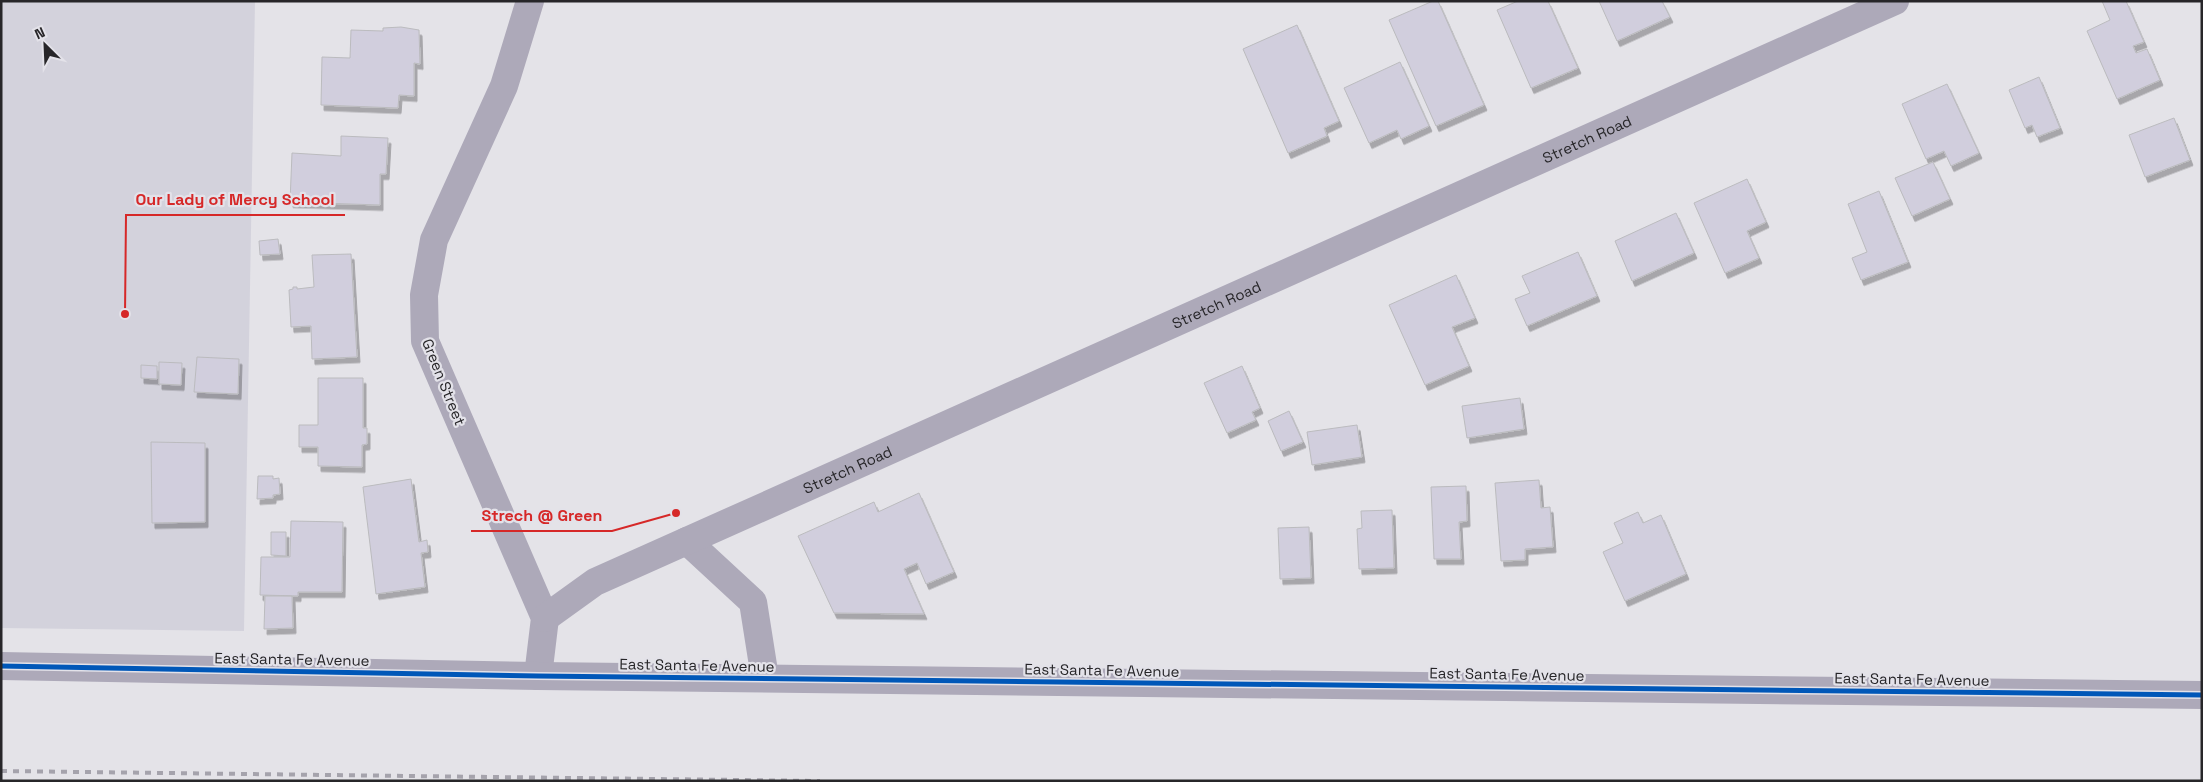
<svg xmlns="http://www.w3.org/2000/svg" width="2203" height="782" viewBox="0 0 2203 782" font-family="'Space Grotesk',sans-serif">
<defs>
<filter id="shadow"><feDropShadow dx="3" dy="5.5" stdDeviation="0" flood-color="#0004"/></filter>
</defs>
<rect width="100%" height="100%" fill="#e4e3e8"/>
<!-- built -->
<path fill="#d3d2dc" d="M 1,1 L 255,1 L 244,631 L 1,628 Z"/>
<!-- building -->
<path fill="#d1cedd" stroke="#bbbbbe" filter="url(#shadow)" d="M 1433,1 L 1438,1 L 1484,105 L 1436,126 L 1389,20 Z
M 1518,1 L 1548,1 L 1578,68 L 1531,88 L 1497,10 Z
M 1599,1 L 1662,1 L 1670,17 L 1617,41 Z
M 2102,1 L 2126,1 L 2144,42 L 2133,46 L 2136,53 L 2147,49 L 2160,80 L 2117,99 L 2087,31 L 2110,20 Z
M 1297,25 L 1339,121 L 1324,128 L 1327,136 L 1288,153 L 1243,49 Z
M 401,27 L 419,30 L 420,64 L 414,63 L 414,96 L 399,95 L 398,108 L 321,105 L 322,57 L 350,58 L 351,30 L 383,31 L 383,28 Z
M 1400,62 L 1429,126 L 1401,139 L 1397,130 L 1369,143 L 1344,88 Z
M 2039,77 L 2060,128 L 2037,137 L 2032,125 L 2025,128 L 2009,90 Z
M 1947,84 L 1979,153 L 1951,166 L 1944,151 L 1926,159 L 1902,104 Z
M 2174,118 L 2190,160 L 2145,177 L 2129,135 Z
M 341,136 L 388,138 L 386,174 L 380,174 L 380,205 L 290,202 L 292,153 L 341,156 Z
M 1933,162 L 1950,199 L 1912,216 L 1895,178 Z
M 1747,179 L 1766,222 L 1747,231 L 1759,258 L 1725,273 L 1694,203 Z
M 1879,191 L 1908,262 L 1861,280 L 1852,258 L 1867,252 L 1848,204 Z
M 1676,213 L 1694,253 L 1632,281 L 1615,241 Z
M 278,239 L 280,254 L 260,255 L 259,241 Z
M 1578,252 L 1597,296 L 1527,326 L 1515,299 L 1530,293 L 1522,276 Z
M 351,254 L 357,357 L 312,359 L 311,326 L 291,327 L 289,290 L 293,289 L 293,287 L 297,287 L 297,289 L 314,287 L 312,255 Z
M 1456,275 L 1475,318 L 1452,327 L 1469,366 L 1425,385 L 1389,305 Z
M 197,357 L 239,359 L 238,394 L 194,392 Z
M 159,362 L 182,363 L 181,385 L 159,384 Z
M 141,365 L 157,366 L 157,379 L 141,378 Z
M 1242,366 L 1260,408 L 1252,412 L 1256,420 L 1227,433 L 1204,383 Z
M 318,378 L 363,378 L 363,428 L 367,428 L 367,444 L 362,445 L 362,467 L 318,466 L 318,447 L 299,447 L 299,425 L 318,425 Z
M 1520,398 L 1524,429 L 1467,438 L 1462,406 Z
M 1289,411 L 1303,442 L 1281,451 L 1268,421 Z
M 1357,425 L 1362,457 L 1312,465 L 1307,432 Z
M 151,442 L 205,443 L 205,522 L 152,523 Z
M 258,476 L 273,476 L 273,479 L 279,478 L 280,494 L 273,495 L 273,498 L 257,499 Z
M 411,479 L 419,542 L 427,540 L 428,552 L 421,553 L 425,587 L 376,594 L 363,487 Z
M 1539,480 L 1541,508 L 1550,507 L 1553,547 L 1525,549 L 1525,560 L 1501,561 L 1495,483 Z
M 1466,486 L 1467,521 L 1459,522 L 1461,559 L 1434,559 L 1431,487 Z
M 919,493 L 954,572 L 926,584 L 917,563 L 904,569 L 924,614 L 834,613 L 798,536 L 874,502 L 878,512 Z
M 1392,510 L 1394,568 L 1359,569 L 1357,529 L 1362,528 L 1361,511 Z
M 1638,512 L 1643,523 L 1661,515 L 1686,574 L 1625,601 L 1603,552 L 1623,543 L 1614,523 Z
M 291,521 L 343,522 L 342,592 L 298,592 L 298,596 L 260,595 L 261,557 L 290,557 Z
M 1309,527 L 1311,578 L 1280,579 L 1278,528 Z
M 271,532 L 286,532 L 286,556 L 271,555 Z
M 265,596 L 292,596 L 293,628 L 264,629 Z"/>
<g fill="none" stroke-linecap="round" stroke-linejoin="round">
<!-- minor -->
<g stroke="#ada9b9" stroke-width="28">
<path d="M 530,1 L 504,86 L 434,240 L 424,295 L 425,341 L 545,618 L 538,676"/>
<path d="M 687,541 L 753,602 L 765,678"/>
<path id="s1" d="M 545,618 L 595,582 L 1895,1"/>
<path d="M 1,666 L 538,676 L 2202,695"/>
</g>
<!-- rail -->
<path stroke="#a5a3ac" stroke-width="4" stroke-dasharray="6 6" stroke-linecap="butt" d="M 1,771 L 820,781"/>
<!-- cycleway casing -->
<g stroke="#e3e2e9" stroke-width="8">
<path id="cycleway" d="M 1,666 L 538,676 L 2202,695"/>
</g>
<!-- cycleway -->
<use href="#cycleway" stroke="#0057b8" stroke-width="5"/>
</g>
<g text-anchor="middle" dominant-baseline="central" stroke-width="4.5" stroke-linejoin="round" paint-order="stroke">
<!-- street labels -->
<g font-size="15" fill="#272629" stroke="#e3e2e9">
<text stroke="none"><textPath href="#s1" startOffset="1148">Stretch Road</textPath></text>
<text stroke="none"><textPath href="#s1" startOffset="742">Stretch Road</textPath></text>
<text transform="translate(444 382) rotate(68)">Green Street</text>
<text stroke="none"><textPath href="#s1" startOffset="338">Stretch Road</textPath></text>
<text transform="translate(292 659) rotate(1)">East Santa Fe Avenue</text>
<text transform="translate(697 665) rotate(1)">East Santa Fe Avenue</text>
<text transform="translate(1102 670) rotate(1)">East Santa Fe Avenue</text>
<text transform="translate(1507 674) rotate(1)">East Santa Fe Avenue</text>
<text transform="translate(1912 679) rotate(1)">East Santa Fe Avenue</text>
</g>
</g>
<!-- callouts -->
<path fill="none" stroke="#d62828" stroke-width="2" d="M125 314L126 215H345M676 513L612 531H471"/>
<g fill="#d62828" stroke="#e3e2e9" stroke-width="2">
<circle cx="125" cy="314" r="5"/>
<circle cx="676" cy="513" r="5"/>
</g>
<g font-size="16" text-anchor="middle" font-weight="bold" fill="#d62828" stroke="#e3e2e9" stroke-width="4.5" stroke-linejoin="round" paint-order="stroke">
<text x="235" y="205">Our Lady of Mercy School</text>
<text x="542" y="521">Strech @ Green</text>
</g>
<!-- border -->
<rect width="2203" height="782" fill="none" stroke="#272629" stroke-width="5"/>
<!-- north arrow -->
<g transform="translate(45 45) rotate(336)" stroke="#e3e2e9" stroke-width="4" paint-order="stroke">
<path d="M0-4L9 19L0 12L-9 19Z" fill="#272629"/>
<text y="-8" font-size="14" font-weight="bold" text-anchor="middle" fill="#272629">N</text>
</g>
</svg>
